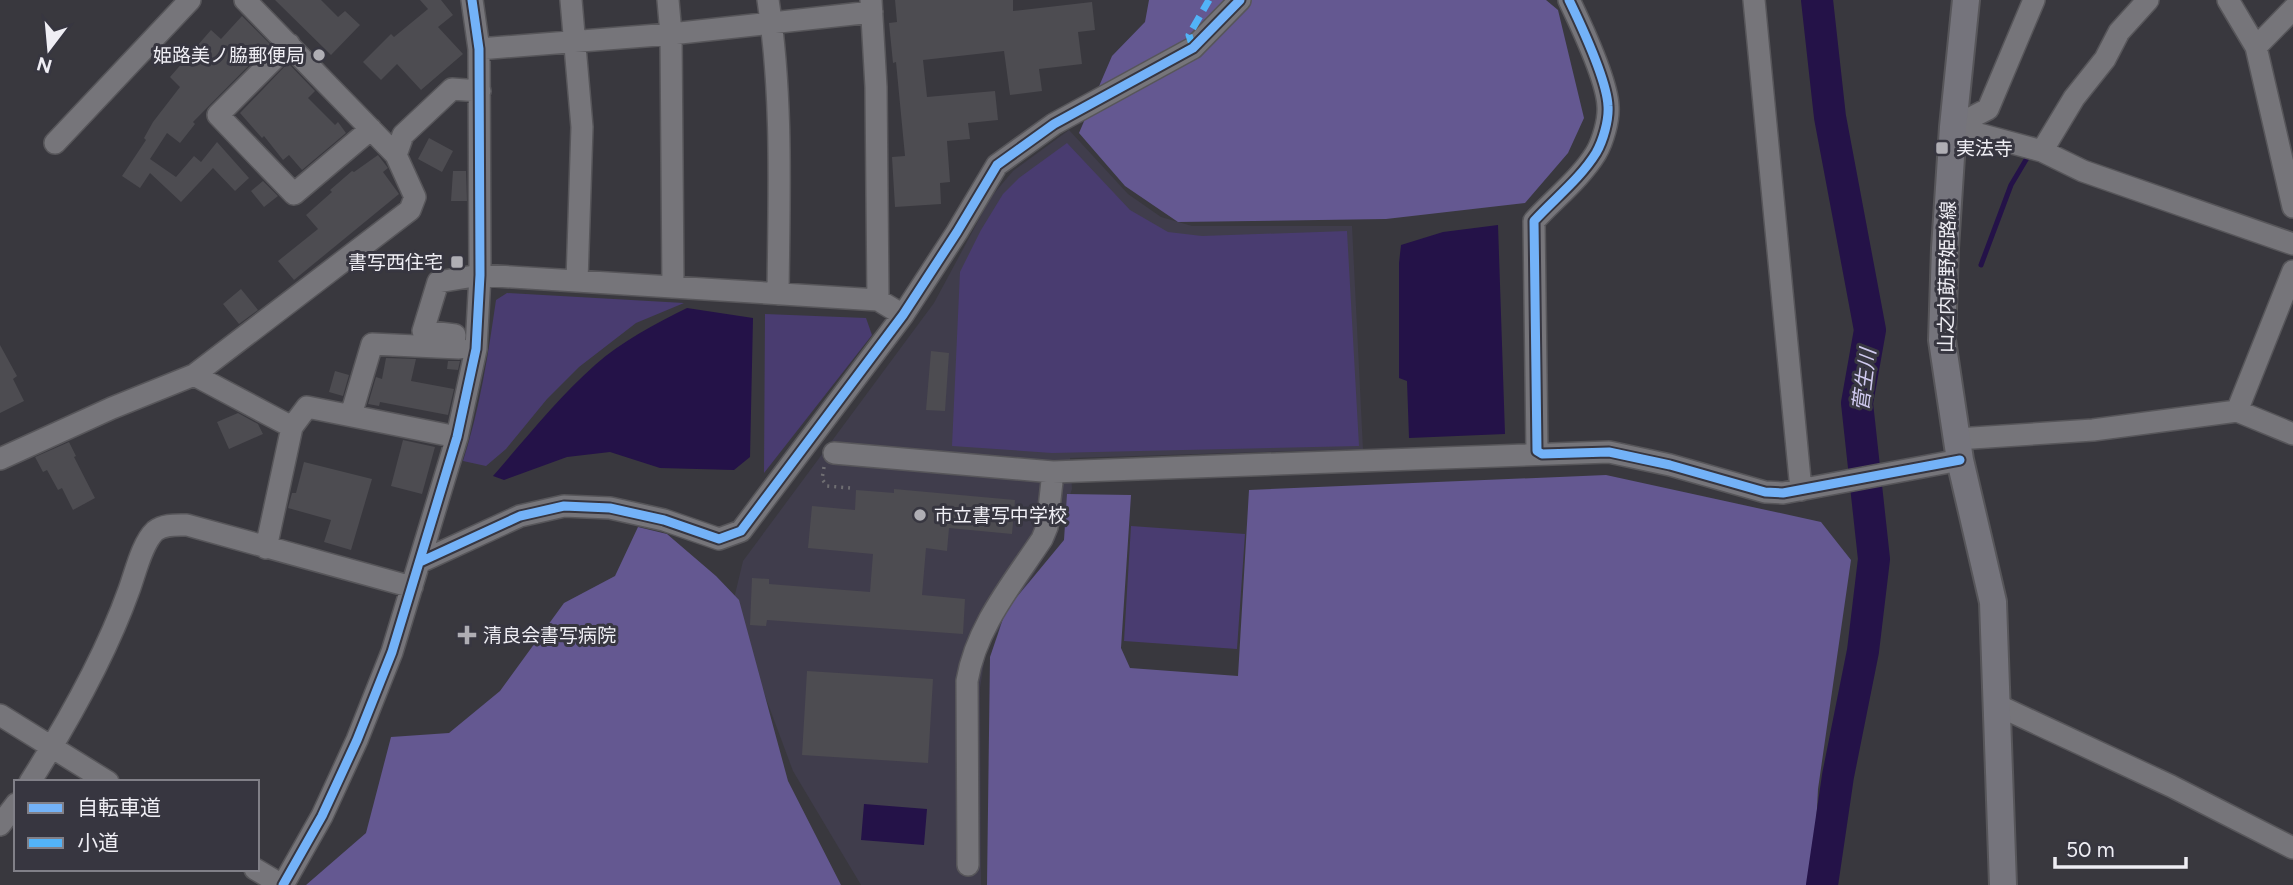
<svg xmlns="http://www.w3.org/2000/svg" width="2293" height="885" viewBox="0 0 2293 885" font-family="Figtree,'Noto Sans JP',sans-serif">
<rect width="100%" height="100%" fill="#39383e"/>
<!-- built -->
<path fill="#403d4c" d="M 1069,130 L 1128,194 L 1161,217 L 1192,226 L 1352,226 L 1363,449 L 1070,458 L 1072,489 L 1055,540 L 986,650 L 980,688 L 981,885 L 861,885 L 793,771 L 732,607 L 743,561 L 934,303 L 991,197 L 1013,171 Z"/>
<!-- green -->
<path fill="#493c70" d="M 1067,143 L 1130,210 L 1168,232 L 1202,236 L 1347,231 L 1359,446 L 1052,453 L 952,446 L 960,272 L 981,230 L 1003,194 L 1019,178 Z
M 507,293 L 684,303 L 636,323 L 579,367 L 547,399 L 506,449 L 486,466 L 463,461 C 480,408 488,355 496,300 Z
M 765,314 L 866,318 L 872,335 L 764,473 Z
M 1131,526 L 1245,534 L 1237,649 L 1124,641 Z"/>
<!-- forest -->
<path fill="#645891" d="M 1149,0 L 1546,0 L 1558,10 L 1584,118 L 1568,153 L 1525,203 L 1386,219 L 1178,222 L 1125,186 L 1079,133 L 1112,56 L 1145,22 Z
M 1606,475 L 1821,522 L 1851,560 L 1818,789 L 1813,885 L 987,885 L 990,657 L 1006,610 L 1064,540 L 1067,494 L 1131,495 L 1121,648 L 1130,668 L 1238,676 L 1249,490 Z
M 638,527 L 667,534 L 716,576 L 739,600 L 788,781 L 841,885 L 306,885 L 366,833 L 391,737 L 449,733 L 500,691 L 564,603 L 615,576 Z"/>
<!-- water -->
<path fill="#241248" d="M 1498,225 L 1505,434 L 1409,438 L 1407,381 L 1399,378 L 1399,263 L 1401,245 L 1443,232 Z
M 687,308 L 753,318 L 750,457 L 734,470 L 660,468 L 610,452 L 567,457 L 504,480 L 493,476 C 526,438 558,398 595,365 C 622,341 655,324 687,308 Z
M 864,804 L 927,809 L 924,845 L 861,840 Z"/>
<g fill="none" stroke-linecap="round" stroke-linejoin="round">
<!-- stream -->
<path stroke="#241248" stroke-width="5" d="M 1981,265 L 2011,185 L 2030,153"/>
<!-- river -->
<path stroke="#241248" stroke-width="32" d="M 1817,0 L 1830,117 L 1870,330 L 1857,403 L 1874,559 L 1863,651 L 1838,776 L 1822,885"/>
</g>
<!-- building -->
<path fill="#4d4c51" d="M 275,0 L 321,0 L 338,17 L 345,11 L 360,25 L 331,55 Z
M 420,0 L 441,0 L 453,15 L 438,27 L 463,54 L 421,90 L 397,64 L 381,80 L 363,62 L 391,34 L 394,37 L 428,9 Z
M 895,0 L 1013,0 L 1013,11 L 1092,2 L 1095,30 L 1078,32 L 1082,64 L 1039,69 L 1042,91 L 1010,95 L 1004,51 L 923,60 L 927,97 L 995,91 L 998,120 L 968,123 L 970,139 L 947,141 L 950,182 L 940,183 L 941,204 L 895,207 L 892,157 L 905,156 L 896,62 L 893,63 L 889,23 L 897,22 Z
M 242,16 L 270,44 L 193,122 L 195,124 L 180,143 L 167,133 L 150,159 L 176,177 L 194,156 L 201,162 L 217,142 L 249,178 L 235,191 L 213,168 L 181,202 L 150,173 L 140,188 L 122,176 L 146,140 L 144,138 L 153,122 L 180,87 L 170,77 L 211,30 L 221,39 Z
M 288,63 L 315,91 L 308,98 L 335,125 L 338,122 L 346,133 L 302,170 L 289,155 L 283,160 L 264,136 L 262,138 L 240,113 Z
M 429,138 L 453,151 L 442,172 L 418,159 Z
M 378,155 L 388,168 L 383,172 L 399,194 L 294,280 L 278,261 L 318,229 L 306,215 L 332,192 L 330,190 L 352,171 L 354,172 Z
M 453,171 L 466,171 L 467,201 L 451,201 Z
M 263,181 L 278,196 L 264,207 L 251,191 Z
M 241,289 L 258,310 L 239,324 L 223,304 Z
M 0,345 L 17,376 L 13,379 L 24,401 L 0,413 Z
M 931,351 L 949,353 L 945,411 L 926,410 Z
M 386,358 L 416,359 L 411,381 L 454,389 L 448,415 L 380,402 L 379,406 L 368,404 L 376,377 L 382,379 Z
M 448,361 L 460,361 L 458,370 L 447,369 Z
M 335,371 L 349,375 L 343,396 L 329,392 Z
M 238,413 L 258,424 L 263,434 L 229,449 L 217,422 Z
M 403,440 L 435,447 L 422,494 L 391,486 Z
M 69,442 L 76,456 L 74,457 L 95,498 L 73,510 L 62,488 L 58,490 L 47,470 L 43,472 L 35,457 Z
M 304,462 L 372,479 L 351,550 L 324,542 L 331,520 L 288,508 L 292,493 L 296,493 Z
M 894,489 L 1015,500 L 1012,534 L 949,528 L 947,551 L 926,548 L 922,595 L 965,599 L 963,634 L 767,620 L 766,626 L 750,625 L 752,578 L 769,579 L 769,584 L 870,592 L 873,554 L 808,548 L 812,506 L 855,510 L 856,490 L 894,493 Z
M 807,671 L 933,679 L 928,763 L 802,755 Z"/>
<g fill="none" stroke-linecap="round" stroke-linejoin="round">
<!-- minor casing -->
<g stroke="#57565a" stroke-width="24">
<path id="minor" d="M 571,0 L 582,127 L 577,281
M 668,0 L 671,34 L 673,287
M 768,0 C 783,97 779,196 778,294
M 871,0 L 876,87 L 878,300
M 1754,0 L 1801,490
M 2228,0 L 2256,47
M 2293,9 L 2256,47 L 2293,207
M 289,44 L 218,115 L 294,194 L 371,129
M 479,49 L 671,34 L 872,12
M 1953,127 L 2042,151 L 2083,171 L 2293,244
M 1953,127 L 1988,109 L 2034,0
M 55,143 L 190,0
M 2042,151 L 2074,98 L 2105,59 L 2119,32 L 2148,0
M 396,155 L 403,135 L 452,89 L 480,91
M 454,348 L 455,335 L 423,331 L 438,282 L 480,275 L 878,300 L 903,315
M 194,375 L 292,427
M 2237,411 L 2293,271
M 351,415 L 372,344 L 459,348
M 1957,439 L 2093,430 L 2237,411 L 2293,434
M 834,453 L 1053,472 L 1609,452 L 1670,465 L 1765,492 L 1783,493 L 1960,460
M 1542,454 L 1537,451 L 1534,221 C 1554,199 1580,179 1596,153 C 1603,141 1609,120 1608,106 C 1607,81 1581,25 1569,0
M 0,459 L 112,408 L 194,375 L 410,210 L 415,197 L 396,155 L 245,0
M 266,548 L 292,427 L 307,407 L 457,437
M 420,562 L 520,516 L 564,506 L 610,508 L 664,520 L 719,539 L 741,531 L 903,315 L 957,232 L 997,165 L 1054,124 L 1193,48 L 1240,0
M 1997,705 L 2171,786 L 2293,848
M 0,715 L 108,782
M 30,782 C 68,722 105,657 129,590 C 135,574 142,543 155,531 C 164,524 176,525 187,525 L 412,587
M 0,825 L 16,804
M 968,865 L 967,681 C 976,627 1013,583 1042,539 L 1047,527 L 1053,472
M 255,869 L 282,885
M 283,885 L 322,816 L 357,740 L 392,652 L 457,437 L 476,349 L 480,275 L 479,49 L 472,0"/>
</g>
<!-- major casing -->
<g stroke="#57565a" stroke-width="30">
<path id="major" d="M 1966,0 L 1953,127 L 1945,248 L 1942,340 L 1960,460 L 1993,602 L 2003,885"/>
</g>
<!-- path -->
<path stroke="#6f6e72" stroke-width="3.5" stroke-dasharray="2 5" stroke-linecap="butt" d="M 824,467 L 822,479 L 827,486 L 850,488"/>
<!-- minor -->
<use href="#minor" stroke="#76757a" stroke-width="21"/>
<!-- major -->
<use href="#major" stroke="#75747c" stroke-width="26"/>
<!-- quiet -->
<path stroke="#52b3f8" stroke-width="7" stroke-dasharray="14 7" stroke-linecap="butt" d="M 1193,48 L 1189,35 L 1209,0"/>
<!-- cycleway casing -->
<g stroke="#373640" stroke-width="13">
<path id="cycleway" d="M 1569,0 C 1581,25 1607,81 1608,106 C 1609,120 1603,141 1596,153 C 1580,179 1554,199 1534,221 L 1537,451 L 1542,454 L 1609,452 L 1670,465 L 1765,492 L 1783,493 L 1960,460
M 420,562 L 520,516 L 564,506 L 610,508 L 664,520 L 719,539 L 741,531 L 903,315 L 957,232 L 997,165 L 1054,124 L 1193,48 L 1240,0
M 283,885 L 322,816 L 357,740 L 392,652 L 457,437 L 476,349 L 480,275 L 479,49 L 472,0"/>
</g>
<!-- cycleway -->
<use href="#cycleway" stroke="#73b2f8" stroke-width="9"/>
</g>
<!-- markers -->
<g fill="#afaeb4" stroke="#373640" stroke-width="2.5">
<circle cx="319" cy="55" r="7"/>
<rect x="1935" y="141" width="14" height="14" rx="3.5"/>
<rect x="450" y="255" width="14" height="14" rx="3.5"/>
<circle cx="920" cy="515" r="7"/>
<path d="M463.5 624.5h7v7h7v7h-7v7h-7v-7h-7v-7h7z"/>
</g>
<g text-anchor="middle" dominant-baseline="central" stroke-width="6" stroke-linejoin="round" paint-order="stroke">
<!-- poi labels -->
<g font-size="19" fill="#efeef4" stroke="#373640" text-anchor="start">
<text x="305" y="55" text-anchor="end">姫路美ノ脇郵便局</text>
<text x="1956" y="148">実法寺</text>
<text x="443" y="262" text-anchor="end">書写西住宅</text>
<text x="934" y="515">市立書写中学校</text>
<text x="483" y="635">清良会書写病院</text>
</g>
<!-- street labels -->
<g font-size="19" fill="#efeef4" stroke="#373640">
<text transform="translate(1947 277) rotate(-89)">山之内莇野姫路線</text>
</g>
<!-- water labels -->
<g font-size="21" font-style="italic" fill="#d0caf0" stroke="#373640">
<text transform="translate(1864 380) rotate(-83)">菅生川</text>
</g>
</g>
<!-- legend -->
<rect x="14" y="780" width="245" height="91" fill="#373640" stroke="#818088" stroke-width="2"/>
<rect x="28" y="803" width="35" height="10" fill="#73b2f8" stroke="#818088" stroke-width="2"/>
<text x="77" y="815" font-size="21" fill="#efeef4">自転車道</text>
<rect x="28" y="838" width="35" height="10" fill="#52b3f8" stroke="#818088" stroke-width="2"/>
<text x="77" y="850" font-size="21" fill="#efeef4">小道</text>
<!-- north arrow -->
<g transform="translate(49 49) rotate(196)" stroke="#373640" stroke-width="5" paint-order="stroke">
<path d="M0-5L12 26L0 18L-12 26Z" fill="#efeef4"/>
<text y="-10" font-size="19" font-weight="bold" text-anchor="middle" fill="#efeef4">N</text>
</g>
<!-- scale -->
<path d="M2055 857v10h131v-10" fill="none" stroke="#efeef4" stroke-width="3.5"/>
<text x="2066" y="857" font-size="21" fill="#efeef4" stroke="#373640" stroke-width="5" paint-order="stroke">50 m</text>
</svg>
